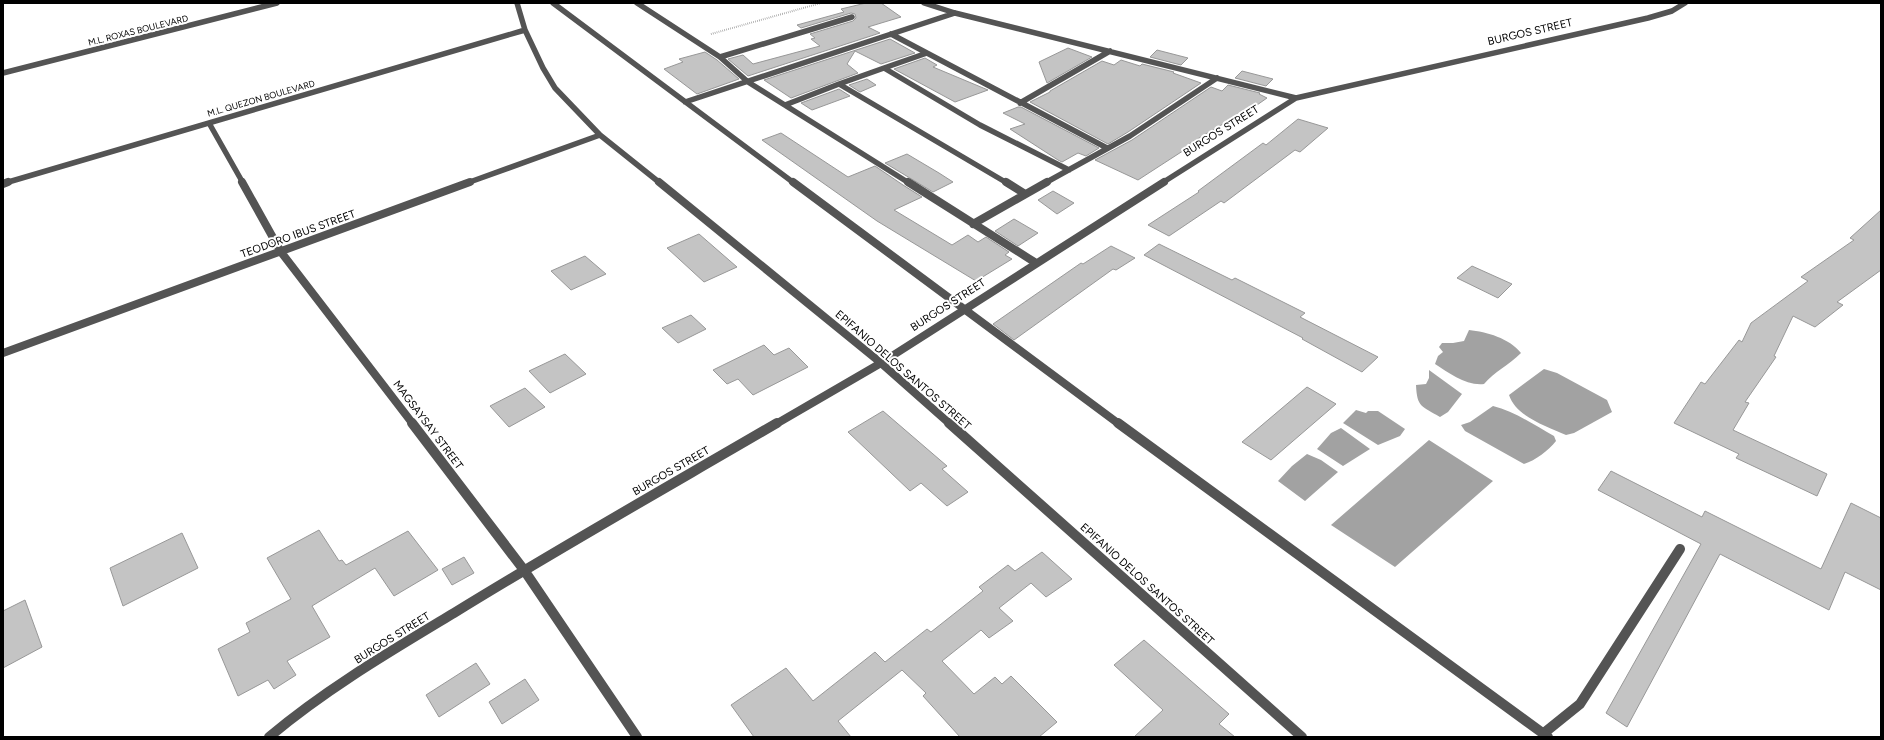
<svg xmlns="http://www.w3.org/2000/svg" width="1884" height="740" viewBox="0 0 1884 740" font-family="Figtree,sans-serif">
<rect width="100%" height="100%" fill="#fff"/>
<!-- water -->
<path fill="#a2a2a2" d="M 1469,330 C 1487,332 1509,338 1521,353 C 1509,365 1494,372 1484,384 C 1466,386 1449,373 1435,364 L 1438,356 L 1443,352 L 1439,347 L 1442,343 L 1453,343 L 1464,341 Z
M 1544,369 L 1557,373 L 1607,400 L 1612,412 L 1574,433 L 1566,435 C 1547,426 1516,417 1509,395 Z
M 1429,370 L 1462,394 L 1448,412 L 1440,417 C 1422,406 1417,408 1416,385 L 1426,384 L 1429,378 Z
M 1493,406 C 1514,411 1534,425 1554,436 L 1556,441 C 1548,451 1536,460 1524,464 L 1465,431 L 1461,425 L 1470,422 Z
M 1356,410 L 1366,413 L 1368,411 L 1378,411 L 1405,429 L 1400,436 L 1378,445 L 1343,423 Z
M 1341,428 L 1370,449 L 1343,466 L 1317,449 L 1331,433 Z
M 1429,440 L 1493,481 L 1395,567 L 1331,525 Z
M 1307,454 L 1321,460 L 1338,472 L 1305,501 L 1278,481 L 1292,466 Z"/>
<!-- building -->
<path fill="#c4c4c4" stroke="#989898" d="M 866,3 L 881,3 L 901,17 L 868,27 L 880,33 L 748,76 L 728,59 L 743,55 L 753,64 L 820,46 L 811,39 L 815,38 L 810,34 L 853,21 L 856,18 L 855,14 L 851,13 L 801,28 L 797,25 L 844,12 L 841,9 Z
M 890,39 L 915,53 L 881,64 L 855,51 L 847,64 L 858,73 L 791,98 L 764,80 Z
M 1068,48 L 1092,57 L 1047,83 L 1039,62 Z
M 1157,50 L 1188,58 L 1181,65 L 1150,57 Z
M 705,52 L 717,60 L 739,79 L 697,94 L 664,69 L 683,62 L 679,59 Z
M 925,58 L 937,65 L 933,67 L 988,90 L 955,102 L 894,69 Z
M 1121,60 L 1140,66 L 1142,64 L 1174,72 L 1173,73 L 1201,83 L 1128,132 L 1108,144 L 1030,102 L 1050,92 L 1050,91 L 1102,61 L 1114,65 Z
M 1242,71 L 1273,79 L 1266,86 L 1235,78 Z
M 867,79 L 876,85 L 860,92 L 849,85 Z
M 1228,85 L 1260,93 L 1259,94 L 1267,98 L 1247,112 L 1245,111 L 1189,144 L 1192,145 L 1138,180 L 1095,160 L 1132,140 L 1211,87 L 1222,91 Z
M 839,89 L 850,96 L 812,110 L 801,103 Z
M 1018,107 L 1021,107 L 1099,148 L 1086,156 L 1078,153 L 1062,162 L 1058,160 L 1010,129 L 1025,124 L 1003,113 Z
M 1298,119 L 1328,128 L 1300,152 L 1295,150 L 1224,203 L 1221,201 L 1169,236 L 1148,225 L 1199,192 L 1198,191 L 1263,143 L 1266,145 Z
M 781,133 L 848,177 L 875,166 L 903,185 L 922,197 L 894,210 L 952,245 L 968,235 L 978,242 L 986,237 L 1009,252 L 1005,255 L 1012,259 L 976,281 L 877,221 L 762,140 Z
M 907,154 L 939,173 L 953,182 L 933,192 L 885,163 Z
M 1053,191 L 1074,203 L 1057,214 L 1038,200 Z
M 1881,210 L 1881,270 L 1837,302 L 1843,305 L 1815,327 L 1793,316 L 1774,356 L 1776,357 L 1745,402 L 1749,403 L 1733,430 L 1827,474 L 1817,496 L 1736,458 L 1739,454 L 1674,423 L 1701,382 L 1705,384 L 1739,340 L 1742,342 L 1751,323 L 1808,281 L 1801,277 L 1854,240 L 1850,238 Z
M 1014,219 L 1038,233 L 1018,246 L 995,231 Z
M 699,234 L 737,267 L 704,282 L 667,248 Z
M 1159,244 L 1232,280 L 1235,278 L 1305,313 L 1300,317 L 1378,357 L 1362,372 L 1302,339 L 1303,338 L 1144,255 Z
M 1111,246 L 1135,258 L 1116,270 L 1113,269 L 1014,340 L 993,324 L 1081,263 L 1083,264 Z
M 585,256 L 606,274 L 571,290 L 551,271 Z
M 1472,266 L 1512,284 L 1498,298 L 1457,278 Z
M 691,315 L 706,329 L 678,343 L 662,328 Z
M 764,345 L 774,355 L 789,348 L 808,367 L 753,395 L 738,379 L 727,384 L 713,370 Z
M 565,354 L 586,374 L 550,393 L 529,371 Z
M 1307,387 L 1336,404 L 1271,460 L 1242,442 Z
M 525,388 L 545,407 L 509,427 L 490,406 Z
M 883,411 L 947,466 L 942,469 L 968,492 L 947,506 L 921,483 L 910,491 L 848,432 Z
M 1611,471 L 1702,517 L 1705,511 L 1821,569 L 1851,503 L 1881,518 L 1881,590 L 1845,572 L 1829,610 L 1720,554 L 1627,727 L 1606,713 L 1701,544 L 1598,490 Z
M 319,530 L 339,561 L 342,560 L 346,565 L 408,531 L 438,570 L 394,596 L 375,568 L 312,606 L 330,637 L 287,661 L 296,675 L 274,689 L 268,680 L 238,696 L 218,649 L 250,632 L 246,623 L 291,599 L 267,558 Z
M 182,533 L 198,568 L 123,606 L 110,568 Z
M 1042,552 L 1072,579 L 1046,597 L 1031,583 L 999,608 L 1013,621 L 989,638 L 981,630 L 942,661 L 974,694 L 995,677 L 1002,684 L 1011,676 L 1057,722 L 1039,737 L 960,737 L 923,696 L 926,693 L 902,670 L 838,721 L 851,737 L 754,737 L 731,705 L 786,668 L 813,701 L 875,652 L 885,662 L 927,629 L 931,632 L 983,591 L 979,587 L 1008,565 L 1015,571 Z
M 464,557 L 474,573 L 452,585 L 442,569 Z
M 25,600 L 42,647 L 3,668 L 3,611 Z
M 1144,640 L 1229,714 L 1219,724 L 1235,737 L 1134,737 L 1163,710 L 1114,665 Z
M 476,663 L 490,684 L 439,717 L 426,695 Z
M 525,679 L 539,700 L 502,724 L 489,702 Z"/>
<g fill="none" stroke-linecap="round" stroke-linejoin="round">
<!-- path -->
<path stroke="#767676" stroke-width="2" stroke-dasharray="0.5 1.5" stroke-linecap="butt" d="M 711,34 L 821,3"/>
<!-- service -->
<path stroke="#545454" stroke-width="10" d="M 1544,733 L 1580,704 L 1680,549"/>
<!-- minor-far2 -->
<path stroke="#545454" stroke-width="5.5" d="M 517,3 L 525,30 L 543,68 L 555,88 L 600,135 L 660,183
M 553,3 L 794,183
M 637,3 L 720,57 L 748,82 L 909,183
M 924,3 L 955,13 L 1296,98
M 891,34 L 1107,148
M 927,53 L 884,68 L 980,125 L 1069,170
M 720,57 L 852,17
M 884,68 L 839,84 L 1007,183
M 3,73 L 277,3
M 685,102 L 955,13
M 1020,103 L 1110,51
M 785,105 L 839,84
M 209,123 L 243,183
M 5,183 L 525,30
M 467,183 L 600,135
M 1045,183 L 1130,136 L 1217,78
M 1162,183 L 1296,98 L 1648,18 L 1672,11 L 1685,3"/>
<!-- minor-far1 -->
<path stroke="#545454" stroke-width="8" d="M 242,182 L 281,252 L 413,424
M 659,182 L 881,363 L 950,424
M 793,182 L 1119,424
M 908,182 L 1036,263
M 1006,182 L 1025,194
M 3,184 L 8,182
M 973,224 L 1047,182
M 3,353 L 470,182
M 776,424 L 881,363 L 1164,182"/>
<!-- minor -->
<path stroke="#545454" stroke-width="10" d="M 412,423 L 524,570 L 637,737
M 949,423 L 1302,737
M 1118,423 L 1548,737
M 269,737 C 326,689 391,651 454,613 C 561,547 669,486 777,423"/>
</g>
<g text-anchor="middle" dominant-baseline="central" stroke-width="4" stroke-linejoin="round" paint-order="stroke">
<!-- far-street labels -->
<g font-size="9" fill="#000" stroke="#fff">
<text transform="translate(138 30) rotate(-14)">M.L. ROXAS BOULEVARD</text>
<text transform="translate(261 98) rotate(-16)">M.L. QUEZON BOULEVARD</text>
</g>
<!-- street labels -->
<g font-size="11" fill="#000" stroke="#fff">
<text transform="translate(1530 32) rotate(-13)">BURGOS STREET</text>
<text transform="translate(1221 131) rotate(-32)">BURGOS STREET</text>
<text transform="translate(298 234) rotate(-20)">TEODORO IBUS STREET</text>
<text transform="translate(948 305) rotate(-33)">BURGOS STREET</text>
<text transform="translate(903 370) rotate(41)">EPIFANIO DELOS SANTOS STREET</text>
<text transform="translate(428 425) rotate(53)">MAGSAYSAY STREET</text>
<text transform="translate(671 471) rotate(-30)">BURGOS STREET</text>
<text transform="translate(1147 584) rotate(42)">EPIFANIO DELOS SANTOS STREET</text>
<text transform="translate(392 638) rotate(-32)">BURGOS STREET</text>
</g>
</g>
<!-- border -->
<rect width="1884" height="740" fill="none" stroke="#000000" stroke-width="8"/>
</svg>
